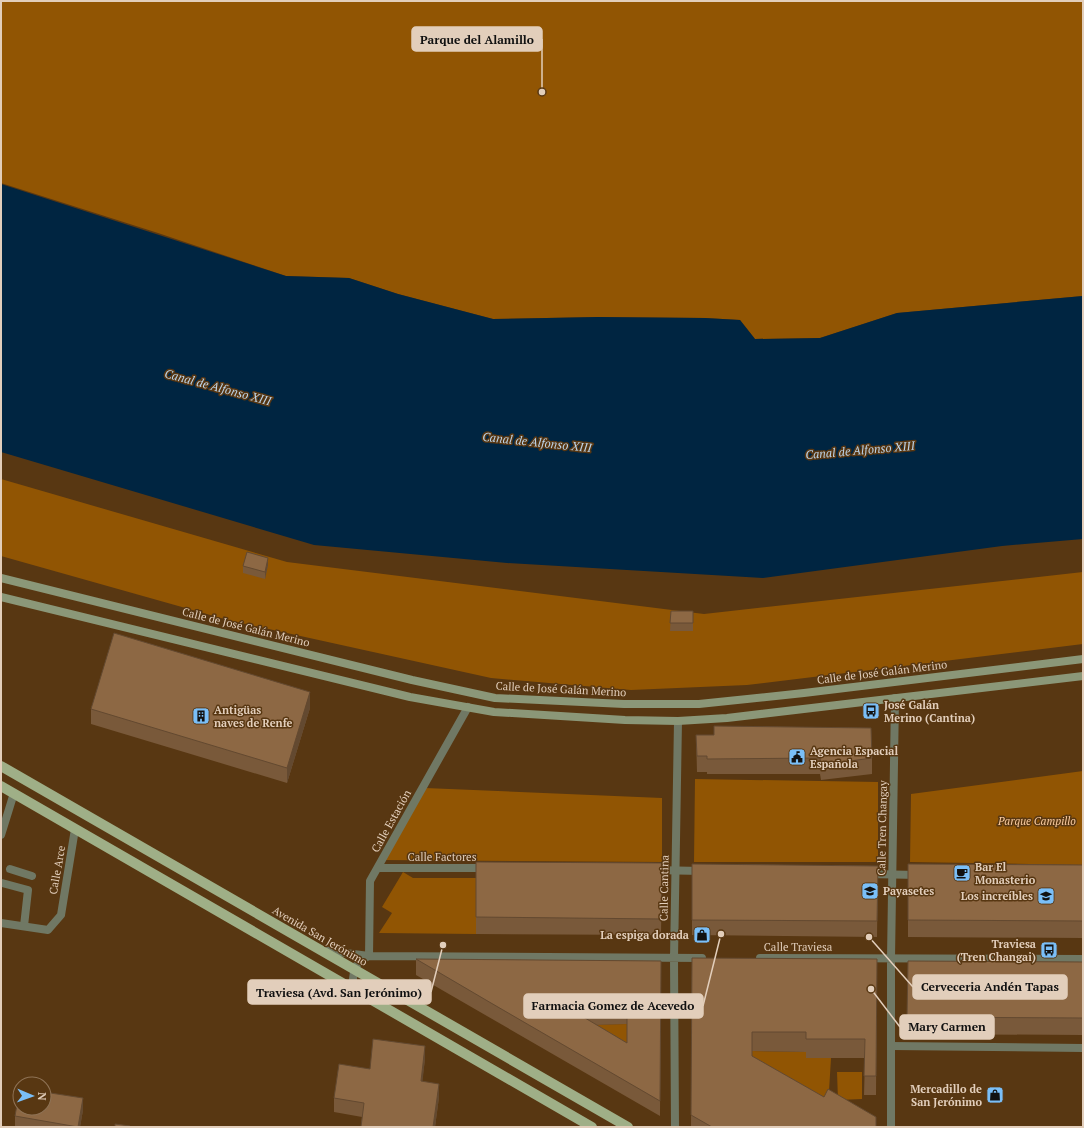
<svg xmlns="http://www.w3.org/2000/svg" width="1084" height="1128" viewBox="0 0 1084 1128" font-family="'PT Serif',serif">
<rect width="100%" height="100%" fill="#583712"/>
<!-- green -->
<path fill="#915503" d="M 1,1 L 1083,1 L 1083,296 L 897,313 L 820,338 L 755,339 L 740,320 L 705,318 L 598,317 L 493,319 L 398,294 L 349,278 L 286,276 L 158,233 L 1,183 Z
M 1,479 L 287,562 L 704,614 L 1083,572 L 1083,644 L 747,685 L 631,690 L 491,678 L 228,620 L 1,556 Z
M 1083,771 L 1083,865 L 910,862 L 911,794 Z
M 695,779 L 878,782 L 878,862 L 694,862 Z
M 425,788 L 662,798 L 662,862 L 383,860 Z
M 403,872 L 413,878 L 476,878 L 476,934 L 379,933 L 392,913 L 382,907 Z
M 627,1024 L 627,1059 L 583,1025 Z
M 752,1051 L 806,1052 L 806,1058 L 831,1058 L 828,1108 L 752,1075 Z
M 837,1072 L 862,1072 L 862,1099 L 838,1100 Z"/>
<!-- water -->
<path fill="#002541" d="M 1,184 L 286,276 L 349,278 L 398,294 L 493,319 L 598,317 L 705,318 L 740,320 L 755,339 L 820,338 L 897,313 L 1083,296 L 1083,539 L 1002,546 L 763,578 L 507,563 L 314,545 L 1,452 Z"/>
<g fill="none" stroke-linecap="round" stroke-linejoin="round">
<!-- pedestrian -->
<path stroke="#707864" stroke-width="8" d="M 1,835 L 14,793
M 378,868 L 486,868
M 10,869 L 32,876
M 652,870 L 702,871
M 868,874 L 918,875
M 2,883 L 28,890 L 24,926
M 369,956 L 370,881 L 468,707
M 891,1046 L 1083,1048"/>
<!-- minor -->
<path stroke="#707864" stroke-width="8" d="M 1,923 L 48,930 L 61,915 L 75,829
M 322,950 L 369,956 L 702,958
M 760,958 L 1083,959
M 352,989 C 354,971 352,964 369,956
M 675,1127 L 674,958 L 678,721
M 891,1127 L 891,958 L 895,698"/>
<!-- secondary -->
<path stroke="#8b9778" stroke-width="8" d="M 1,578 L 412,680 L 495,698 L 624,704 L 699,704 L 804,693 L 1083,659
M 1,597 L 410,697 L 494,712 L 625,720 L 678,721 L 727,718 L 1083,676"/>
<!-- primary -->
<path stroke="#9faf87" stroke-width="10" d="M 1,766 L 628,1127
M 1,786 L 592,1127"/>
</g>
<!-- wall -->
<path fill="#79593a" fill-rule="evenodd" d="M 268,565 L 265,579 L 243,573 L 243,566 Z
M 671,611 L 693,611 L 693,631 L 670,631 Z
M 310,708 L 287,783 L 91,724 L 91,709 Z
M 714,726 L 872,758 L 872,774 L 821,780 L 820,774 L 707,774 L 707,772 L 697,772 L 696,735 L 714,735 Z
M 476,862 L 662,863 L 661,935 L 476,934 Z
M 692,864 L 878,866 L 877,937 L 692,935 Z
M 908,864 L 1083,865 L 1083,938 L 908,937 Z
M 692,958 L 877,959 L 876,1095 L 864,1095 L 865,1058 L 806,1058 L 806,1052 L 752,1051 L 752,1056 L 876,1127 L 691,1127 Z
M 416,959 L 661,961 L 660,1116 L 416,975 ZM 627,1024 L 627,1043 L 595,1025 Z
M 908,961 L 1083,962 L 1083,1035 L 907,1034 Z
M 425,1059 L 422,1082 L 439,1097 L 435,1127 L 361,1127 L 362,1117 L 334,1112 L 334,1098 L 370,1069 Z
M 83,1110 L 80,1127 L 15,1127 L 15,1116 Z"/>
<!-- shaded-wall -->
<path fill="#634930" d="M 268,558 L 268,565 L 265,579 L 265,572 Z
M 310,692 L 310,708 L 287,783 L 287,768 Z
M 425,1046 L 425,1059 L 421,1095 L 421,1081 Z
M 439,1084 L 439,1097 L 435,1127 L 433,1127 Z
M 83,1098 L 83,1110 L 80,1127 L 78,1127 Z"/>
<!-- building -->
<path fill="#8d6844" stroke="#634930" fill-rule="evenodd" d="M 247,552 L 268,558 L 265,572 L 243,566 Z
M 671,611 L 693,611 L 693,623 L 670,623 Z
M 114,633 L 310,692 L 287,768 L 91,709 Z
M 714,726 L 871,728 L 872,758 L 821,765 L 820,758 L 707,759 L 707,756 L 697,756 L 696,735 L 714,735 Z
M 476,862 L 662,863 L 661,919 L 476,917 Z
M 692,864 L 878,866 L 877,921 L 692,920 Z
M 908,864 L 1083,865 L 1083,921 L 908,920 Z
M 692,958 L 877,959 L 876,1076 L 864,1076 L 865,1039 L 806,1039 L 806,1032 L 752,1032 L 752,1056 L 824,1097 L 828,1089 L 876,1117 L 876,1127 L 712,1127 L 691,1115 Z
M 416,959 L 661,961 L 660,1101 L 491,1003 ZM 627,1008 L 627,1043 L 570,1009 Z
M 908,961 L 1083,962 L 1083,1018 L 907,1017 Z
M 373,1039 L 425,1046 L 421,1081 L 439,1084 L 433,1127 L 361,1127 L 364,1103 L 334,1098 L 339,1064 L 370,1069 Z
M 20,1088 L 20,1108 L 44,1108 L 44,1092 L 83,1098 L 78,1127 L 15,1116 Z
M 115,1124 L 130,1126 L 130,1127 L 115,1127 Z"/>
<!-- icons -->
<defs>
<g id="bus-square" transform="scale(0.9)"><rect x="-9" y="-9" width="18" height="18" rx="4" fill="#7abff8" stroke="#583712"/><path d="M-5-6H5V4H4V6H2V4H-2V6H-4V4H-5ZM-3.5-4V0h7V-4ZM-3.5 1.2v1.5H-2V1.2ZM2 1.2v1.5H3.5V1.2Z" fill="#111"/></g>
<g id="building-square" transform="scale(0.9)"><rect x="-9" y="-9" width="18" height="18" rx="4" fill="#7abff8" stroke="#583712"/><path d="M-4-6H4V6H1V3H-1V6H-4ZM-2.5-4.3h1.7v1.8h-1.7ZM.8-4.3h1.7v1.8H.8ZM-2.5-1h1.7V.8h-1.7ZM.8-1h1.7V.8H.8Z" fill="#111"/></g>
<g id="civic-square" transform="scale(0.9)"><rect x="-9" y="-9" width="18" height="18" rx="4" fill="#7abff8" stroke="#583712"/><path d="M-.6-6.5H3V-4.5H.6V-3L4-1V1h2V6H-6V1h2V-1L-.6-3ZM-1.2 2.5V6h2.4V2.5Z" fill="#111"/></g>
<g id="cafe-square" transform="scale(0.9)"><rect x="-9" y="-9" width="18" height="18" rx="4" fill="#7abff8" stroke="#583712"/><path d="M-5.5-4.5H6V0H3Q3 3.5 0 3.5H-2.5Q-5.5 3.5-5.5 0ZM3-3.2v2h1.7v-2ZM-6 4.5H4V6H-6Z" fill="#111"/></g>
<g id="school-square" transform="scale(0.9)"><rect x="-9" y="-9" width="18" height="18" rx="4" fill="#7abff8" stroke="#583712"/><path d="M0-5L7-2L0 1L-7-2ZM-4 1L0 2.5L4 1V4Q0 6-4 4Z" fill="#111"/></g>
<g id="shop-square" transform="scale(0.9)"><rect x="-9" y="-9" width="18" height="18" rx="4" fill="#7abff8" stroke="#583712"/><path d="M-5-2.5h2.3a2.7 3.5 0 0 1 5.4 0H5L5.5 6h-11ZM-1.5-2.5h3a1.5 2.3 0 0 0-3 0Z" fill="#111"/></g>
</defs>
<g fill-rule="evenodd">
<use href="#bus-square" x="871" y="711"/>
<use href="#building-square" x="201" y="716"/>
<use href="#civic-square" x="797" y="757"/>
<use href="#cafe-square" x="962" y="873"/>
<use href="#school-square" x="870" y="891"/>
<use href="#school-square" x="1046" y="896"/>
<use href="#shop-square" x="702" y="935"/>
<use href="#bus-square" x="1049" y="950"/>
<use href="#shop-square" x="995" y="1095"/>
</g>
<g text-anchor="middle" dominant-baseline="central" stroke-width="3" stroke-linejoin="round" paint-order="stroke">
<!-- street labels -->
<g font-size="11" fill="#e2cebb" stroke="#583712">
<text transform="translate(246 627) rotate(14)">Calle de José Galán Merino</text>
<text transform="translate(882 672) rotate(-7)">Calle de José Galán Merino</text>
<text transform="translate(561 689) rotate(3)">Calle de José Galán Merino</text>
<text transform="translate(391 821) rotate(-61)">Calle Estación</text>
<text transform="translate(882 828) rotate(-89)">Calle Tren Changay</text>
<text x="442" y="857">Calle Factores</text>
<text transform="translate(57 870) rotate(-80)">Calle Arce</text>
<text transform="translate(664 888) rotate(-89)">Calle Cantina</text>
<text transform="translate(320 936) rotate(30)">Avenida San Jerónimo</text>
<text x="798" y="947">Calle Traviesa</text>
</g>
<!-- poi labels -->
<g font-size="11" font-weight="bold" fill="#e2cebb" stroke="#583712" text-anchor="start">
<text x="884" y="705">José Galán<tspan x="884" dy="13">Merino (Cantina)</tspan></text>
<text x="214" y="710">Antigüas<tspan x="214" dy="13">naves de Renfe</tspan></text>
<text x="810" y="751">Agencia Espacial<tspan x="810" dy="13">Española</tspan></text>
<text x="975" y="867">Bar El<tspan x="975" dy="13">Monasterio</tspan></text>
<text x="883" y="891">Payasetes</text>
<text x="1033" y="896" text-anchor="end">Los increíbles</text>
<text x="689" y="935" text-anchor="end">La espiga dorada</text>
<text x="1036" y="944" text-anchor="end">Traviesa<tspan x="1036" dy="13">(Tren Changai)</tspan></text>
<text x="982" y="1089" text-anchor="end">Mercadillo de<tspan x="982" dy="13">San Jerónimo</tspan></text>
</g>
<!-- park labels -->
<g font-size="11" font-style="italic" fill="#facb9f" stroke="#583712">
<text x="1037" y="821">Parque Campillo</text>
</g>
<!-- water labels -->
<g font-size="12" font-style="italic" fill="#bcd4e9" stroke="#583712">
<text transform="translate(218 387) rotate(15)">Canal de Alfonso XIII</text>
<text transform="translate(537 442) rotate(6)">Canal de Alfonso XIII</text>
<text transform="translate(860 450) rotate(-5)">Canal de Alfonso XIII</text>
</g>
</g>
<!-- callouts -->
<path fill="none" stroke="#e2cebb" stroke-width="1.5" d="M542 92L542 39M869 937L913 987M443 945L431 992M721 934L703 1006M871 989L900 1027"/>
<g fill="#e2cebb" stroke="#583712" stroke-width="1.5">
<circle cx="542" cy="92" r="4"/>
<circle cx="869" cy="937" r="4"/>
<circle cx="443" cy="945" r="4"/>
<circle cx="721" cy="934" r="4"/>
<circle cx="871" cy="989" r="4"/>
</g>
<g fill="#e2cebb" stroke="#e2cebb" stroke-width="1.5">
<rect x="412" y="27" width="130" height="24" rx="4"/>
<rect x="913" y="975" width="154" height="24" rx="4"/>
<rect x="248" y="980" width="183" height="24" rx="4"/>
<rect x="524" y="994" width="179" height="24" rx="4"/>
<rect x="900" y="1015" width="94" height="24" rx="4"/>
</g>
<g font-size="12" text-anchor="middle" font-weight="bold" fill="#111">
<text x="477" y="44">Parque del Alamillo</text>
<text x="990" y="991">Cerveceria Andén Tapas</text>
<text x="339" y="997">Traviesa (Avd. San Jerónimo)</text>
<text x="613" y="1010">Farmacia Gomez de Acevedo</text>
<text x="947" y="1031">Mary Carmen</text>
</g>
<!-- border -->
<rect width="1084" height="1128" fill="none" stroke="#e2cebb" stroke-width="4"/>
<!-- north arrow -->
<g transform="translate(32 1096) rotate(92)"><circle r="19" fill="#583712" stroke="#8f7356"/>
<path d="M0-3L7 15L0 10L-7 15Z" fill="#7abff8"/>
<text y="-6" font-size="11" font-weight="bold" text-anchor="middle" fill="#e2cebb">N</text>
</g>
</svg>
